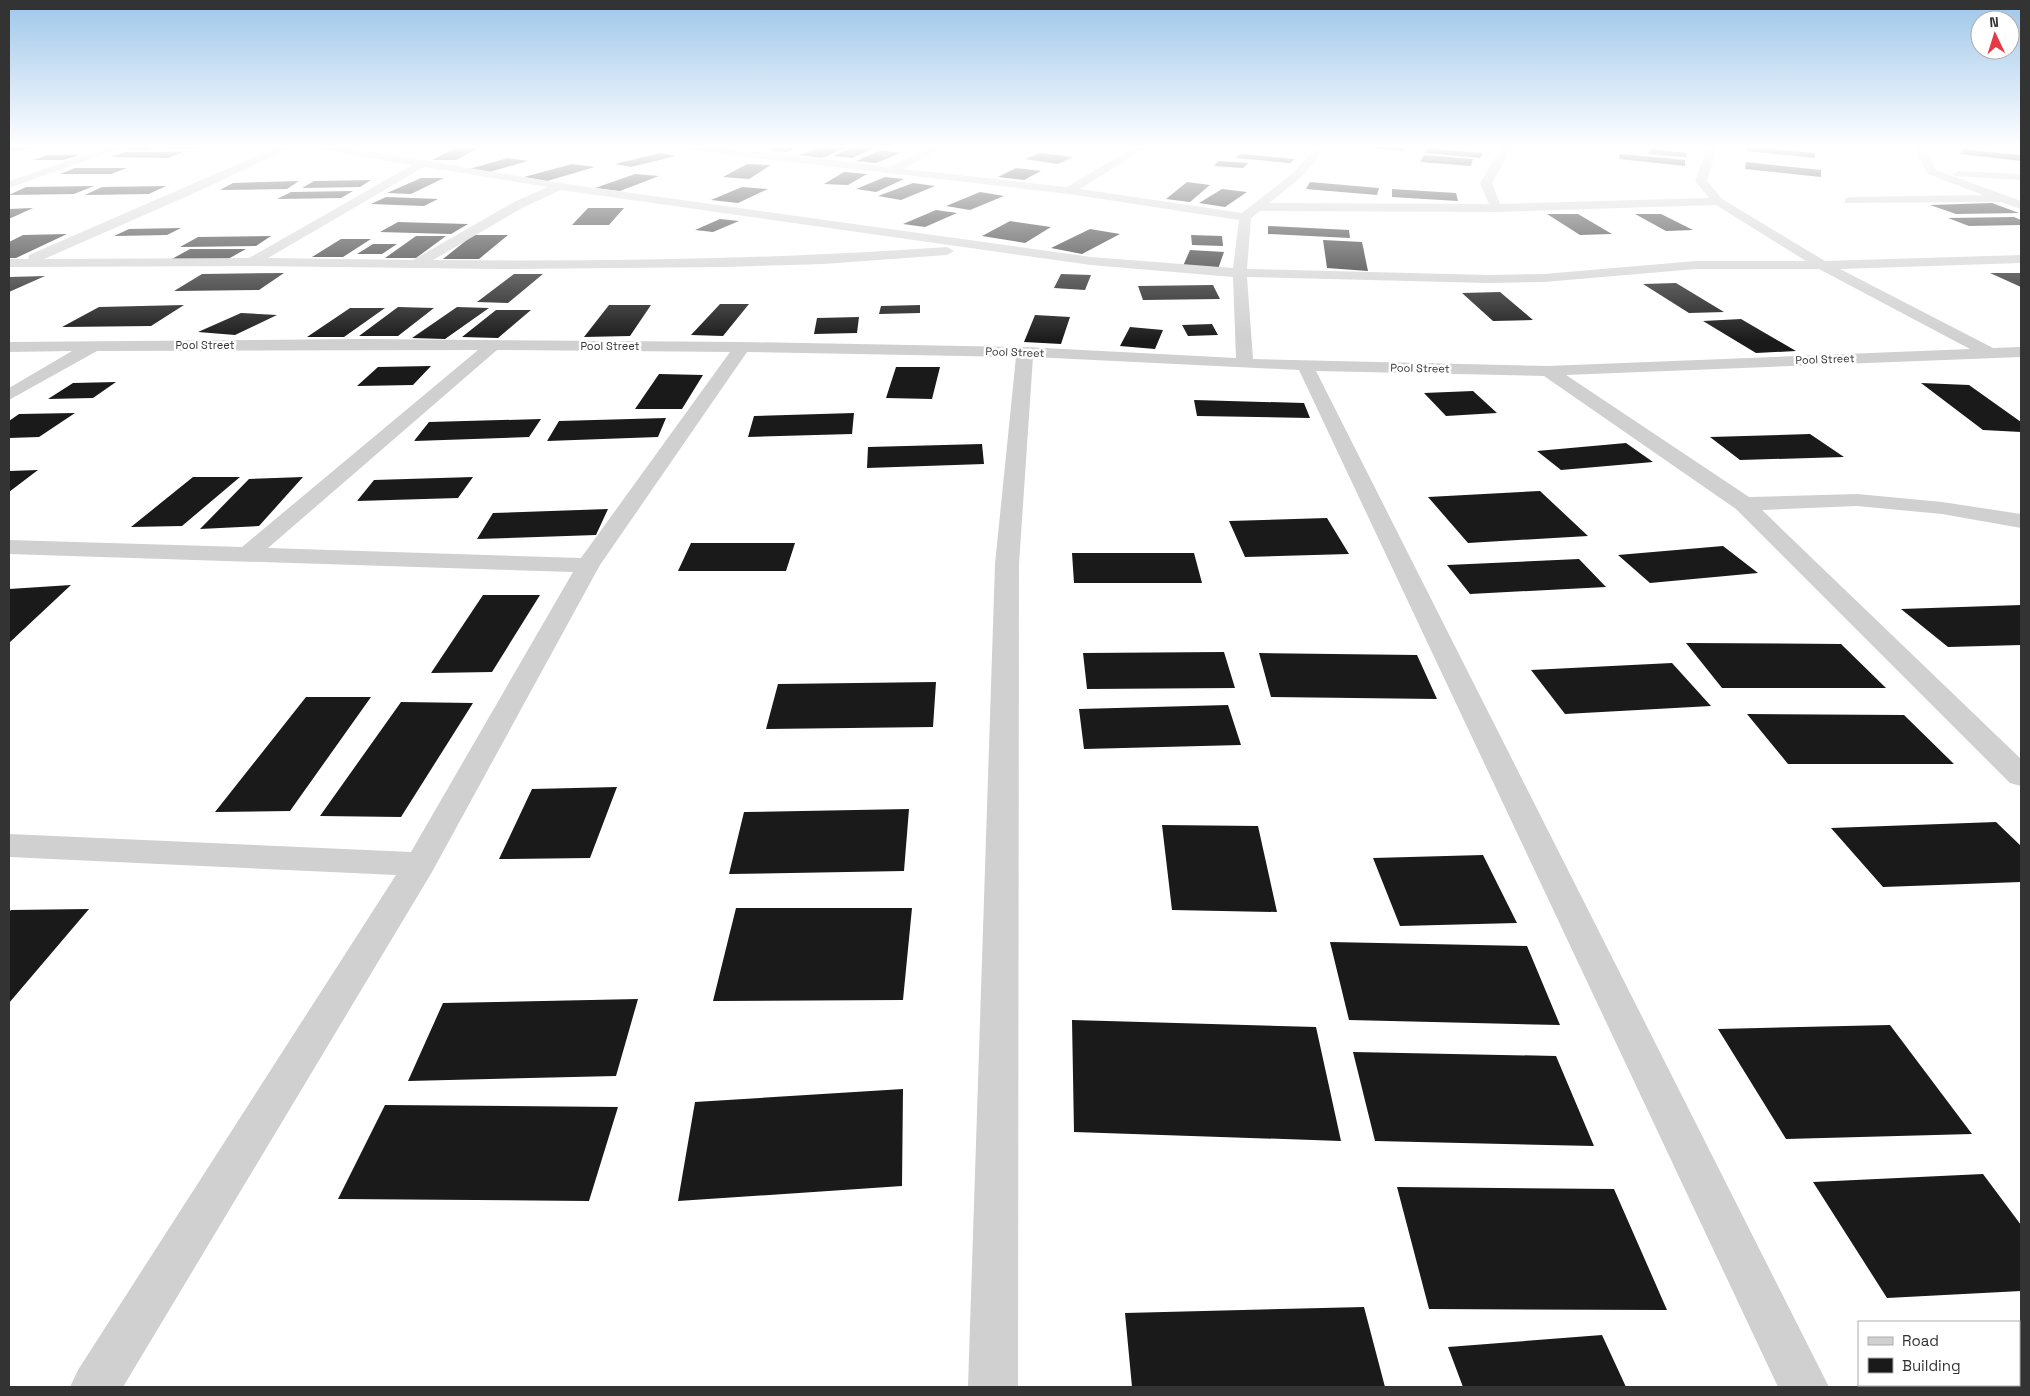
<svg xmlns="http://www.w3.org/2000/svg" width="2030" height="1396" viewBox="0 0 2030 1396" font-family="'Space Grotesk',sans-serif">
<rect width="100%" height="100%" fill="#fff"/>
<!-- building -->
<path fill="#1a1a1a" d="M 9,145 L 31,145 L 38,146 L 16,151 L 9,150 Z
M 137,145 L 160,145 L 148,150 L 125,150 Z
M 175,145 L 205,145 L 195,149 L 164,149 Z
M 783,145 L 804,145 L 787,152 L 769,151 Z
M 825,145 L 849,147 L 822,158 L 799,155 Z
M 1354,145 L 1392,145 L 1406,146 L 1403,151 L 1353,147 Z
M 1875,145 L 1899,145 L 1901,149 L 1875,147 Z
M 856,146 L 874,148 L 852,158 L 833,156 Z
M 1747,146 L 1815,153 L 1815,158 L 1746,151 Z
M 455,148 L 478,148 L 456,160 L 432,160 Z
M 1428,148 L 1483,153 L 1480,158 L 1424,153 Z
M 1650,149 L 1687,153 L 1686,157 L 1648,154 Z
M 1962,149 L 2021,155 L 2021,161 L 1960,154 Z
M 881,150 L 901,153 L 876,163 L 856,161 Z
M 125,152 L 182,152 L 182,153 L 168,158 L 111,157 Z
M 660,153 L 676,156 L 631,167 L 615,164 Z
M 1040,153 L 1073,157 L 1058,164 L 1025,159 Z
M 1241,154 L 1295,159 L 1290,163 L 1235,158 Z
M 1620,154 L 1685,160 L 1685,166 L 1619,159 Z
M 48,155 L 77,155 L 77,156 L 63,160 L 33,160 Z
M 1424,155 L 1473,159 L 1471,166 L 1420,162 Z
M 508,158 L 528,161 L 489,172 L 469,169 Z
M 1218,161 L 1248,163 L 1243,168 L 1214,166 Z
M 1746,162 L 1821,170 L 1821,177 L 1745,169 Z
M 572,164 L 595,167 L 547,181 L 524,177 Z
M 747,164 L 771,165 L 749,179 L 723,177 Z
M 75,168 L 127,168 L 111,174 L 60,174 Z
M 1016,168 L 1041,171 L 1024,180 L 998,177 Z
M 844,172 L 867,174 L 848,185 L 824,184 Z
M 635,174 L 659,176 L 620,191 L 595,188 Z
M 885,177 L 904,179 L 876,192 L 856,189 Z
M 421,178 L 444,178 L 411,194 L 387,193 Z
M 371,180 L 360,187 L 302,188 L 314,181 Z
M 299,181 L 287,189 L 220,190 L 233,183 Z
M 1187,182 L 1210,185 L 1190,202 L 1166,199 Z
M 1310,182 L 1379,188 L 1377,195 L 1306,189 Z
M 913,183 L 935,186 L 901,200 L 878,196 Z
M 94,186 L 74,194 L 9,195 L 26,187 Z
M 166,186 L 149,194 L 85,195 L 102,187 Z
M 742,187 L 768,189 L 738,203 L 711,200 Z
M 1222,189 L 1247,192 L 1225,207 L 1199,203 Z
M 1392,189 L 1456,193 L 1458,201 L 1392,197 Z
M 353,191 L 341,198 L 277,199 L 291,192 Z
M 980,192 L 1004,196 L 970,210 L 946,206 Z
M 386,197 L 438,199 L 424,206 L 371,204 Z
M 1992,203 L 2019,213 L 1956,214 L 1930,205 Z
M 33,208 L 11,218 L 9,218 L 9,209 Z
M 588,208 L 624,208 L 609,225 L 572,225 Z
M 936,210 L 957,213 L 925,227 L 903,224 Z
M 1547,214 L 1578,214 L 1612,234 L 1580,235 Z
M 1635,214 L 1661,214 L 1693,230 L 1666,231 Z
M 2014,217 L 2021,220 L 2021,225 L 1969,226 L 1948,218 Z
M 720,219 L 739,221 L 713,232 L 695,230 Z
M 1010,221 L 1051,227 L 1025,243 L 982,236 Z
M 398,222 L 468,224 L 451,234 L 380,232 Z
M 1268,226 L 1349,230 L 1350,238 L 1268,234 Z
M 181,228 L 167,235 L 114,236 L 129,229 Z
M 1090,229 L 1120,234 L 1082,254 L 1051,248 Z
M 67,234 L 16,258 L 9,258 L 9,242 L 23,235 Z
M 473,235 L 508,235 L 479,259 L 443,259 Z
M 1191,235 L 1222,236 L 1223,246 L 1192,245 Z
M 271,236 L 256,246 L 180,247 L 198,237 Z
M 416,236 L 446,236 L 416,258 L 385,258 Z
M 341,239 L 371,239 L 343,257 L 312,257 Z
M 1323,240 L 1362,242 L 1368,271 L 1327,268 Z
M 373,244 L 397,244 L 382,254 L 357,254 Z
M 190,249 L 246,249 L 228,259 L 170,260 Z
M 1190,250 L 1224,252 L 1218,269 L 1183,266 Z
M 284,273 L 259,290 L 174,291 L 202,274 Z
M 1990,273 L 2021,273 L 2021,287 Z
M 514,274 L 543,274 L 508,303 L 477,302 Z
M 1061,274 L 1091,275 L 1085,290 L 1054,288 Z
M 45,276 L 9,292 L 9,277 Z
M 1676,283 L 1724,312 L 1689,313 L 1643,284 Z
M 1213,285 L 1220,299 L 1143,300 L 1138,286 Z
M 1500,292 L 1533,320 L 1493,321 L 1462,293 Z
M 720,304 L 749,304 L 723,336 L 691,335 Z
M 184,305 L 151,326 L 62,327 L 99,307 Z
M 609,305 L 651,305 L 630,336 L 584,337 Z
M 920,305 L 920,313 L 879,314 L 881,306 Z
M 398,307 L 434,308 L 398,336 L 359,336 Z
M 457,307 L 489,308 L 445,339 L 412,338 Z
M 350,308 L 385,308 L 344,337 L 307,337 Z
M 496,310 L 531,310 L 498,338 L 462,337 Z
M 241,313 L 277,315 L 235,335 L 198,332 Z
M 1035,315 L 1070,317 L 1061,344 L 1024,342 Z
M 859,317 L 857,333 L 814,334 L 817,318 Z
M 1741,319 L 1796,351 L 1756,353 L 1703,321 Z
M 1212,324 L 1218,335 L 1188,336 L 1182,325 Z
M 1130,327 L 1163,330 L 1155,349 L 1120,346 Z
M 431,366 L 413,385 L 357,386 L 378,367 Z
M 896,367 L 940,367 L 932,399 L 886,398 Z
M 659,374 L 703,375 L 682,409 L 635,409 Z
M 116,382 L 93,398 L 48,399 L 73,383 Z
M 1921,383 L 1969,385 L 2021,422 L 2021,432 L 1983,430 Z
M 1473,391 L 1497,413 L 1446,416 L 1424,393 Z
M 1194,400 L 1304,403 L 1310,418 L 1197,416 Z
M 75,413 L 39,437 L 9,438 L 9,421 L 19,414 Z
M 854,413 L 852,434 L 748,437 L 754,416 Z
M 666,418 L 658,437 L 547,441 L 559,421 Z
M 541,419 L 529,437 L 414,441 L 429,422 Z
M 1810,434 L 1844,457 L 1740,460 L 1710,437 Z
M 1626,443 L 1653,462 L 1561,470 L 1537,451 Z
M 982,444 L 984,464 L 867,468 L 868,447 Z
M 38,470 L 9,492 L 9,471 Z
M 193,477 L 240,477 L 182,526 L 131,527 Z
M 303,477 L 259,526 L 200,529 L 249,479 Z
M 473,477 L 458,498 L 357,501 L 374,480 Z
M 1540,491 L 1588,536 L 1468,543 L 1428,497 Z
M 608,509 L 596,535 L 477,539 L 493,513 Z
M 1327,518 L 1349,554 L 1245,557 L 1229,521 Z
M 691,543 L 795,543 L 786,571 L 678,571 Z
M 1723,546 L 1758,573 L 1650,583 L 1618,555 Z
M 1072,553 L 1194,553 L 1202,583 L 1074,583 Z
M 1579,559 L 1606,587 L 1470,594 L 1447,565 Z
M 71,585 L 9,643 L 9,589 Z
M 483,595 L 540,595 L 492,672 L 431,673 Z
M 2021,605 L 2021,645 L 1948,647 L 1901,609 Z
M 1686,643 L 1841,644 L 1886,688 L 1722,688 Z
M 1224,652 L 1235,688 L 1087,689 L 1083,653 Z
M 1259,653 L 1417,655 L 1437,699 L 1271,697 Z
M 1672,663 L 1711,706 L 1565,714 L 1531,670 Z
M 936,682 L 933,727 L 766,729 L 778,684 Z
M 306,697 L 371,697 L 290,811 L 215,812 Z
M 401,702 L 473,703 L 401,817 L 320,816 Z
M 1228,705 L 1241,745 L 1084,749 L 1079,709 Z
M 1747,714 L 1904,715 L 1954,764 L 1788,764 Z
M 617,787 L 590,858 L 499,859 L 532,789 Z
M 909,809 L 904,871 L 729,874 L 744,812 Z
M 1996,822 L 2021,846 L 2021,882 L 1883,887 L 1831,828 Z
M 1162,825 L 1258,826 L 1277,912 L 1172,910 Z
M 1483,855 L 1517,923 L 1400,926 L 1373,858 Z
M 736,908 L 912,908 L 903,1000 L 713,1001 Z
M 89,909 L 9,1003 L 9,912 L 11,910 Z
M 1330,942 L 1527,946 L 1560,1025 L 1349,1020 Z
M 638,999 L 616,1076 L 408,1081 L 443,1003 Z
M 1072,1020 L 1316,1027 L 1341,1141 L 1074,1132 Z
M 1890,1025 L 1972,1134 L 1786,1139 L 1718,1029 Z
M 1353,1052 L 1556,1056 L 1594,1146 L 1375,1141 Z
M 903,1089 L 902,1186 L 678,1201 L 695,1102 Z
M 385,1105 L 618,1107 L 589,1201 L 338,1199 Z
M 1983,1174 L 2021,1225 L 2021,1291 L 1887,1298 L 1813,1182 Z
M 1397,1187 L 1614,1189 L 1667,1310 L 1429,1309 Z
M 1364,1307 L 1385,1387 L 1132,1387 L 1125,1313 Z
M 1602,1335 L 1626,1387 L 1463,1387 L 1448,1347 Z
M 2021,1337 L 2021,1387 L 1938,1387 L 1936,1385 L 2019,1385 L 2019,1338 Z"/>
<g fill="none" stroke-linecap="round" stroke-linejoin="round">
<!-- minor -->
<path fill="#d0d0d0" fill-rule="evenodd" d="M 114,145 L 129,145 L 9,188 L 9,181 Z
M 282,145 L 296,145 L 199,191 L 44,259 L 249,258 L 412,165 L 311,148 L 306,145 L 331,145 L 560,183 L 1091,257 L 1233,268 L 1239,220 L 1069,194 L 670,148 L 665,145 L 698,145 L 889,167 L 936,145 L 949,145 L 903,169 L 1067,187 L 1138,145 L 1150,145 L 1080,189 L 1242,213 L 1292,174 L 1319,145 L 1330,145 L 1300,178 L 1269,203 L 1489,204 L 1480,183 L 1503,145 L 1513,145 L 1492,183 L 1500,204 L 1709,198 L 1695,181 L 1708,145 L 1718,145 L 1707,181 L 1722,199 L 1825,261 L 2021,255 L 2021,263 L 1840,269 L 1993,348 L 2021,347 L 2021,357 L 1566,375 L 1749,497 L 1857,494 L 1942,502 L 2021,514 L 2021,528 L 1942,514 L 1857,506 L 1762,510 L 2021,759 L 2021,786 L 2010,783 L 1736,509 L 1544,376 L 1316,371 L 1829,1387 L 1778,1387 L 1299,370 L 1033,357 L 1019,564 L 1018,1387 L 968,1387 L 995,564 L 1016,357 L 747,352 L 600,565 L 432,872 L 123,1387 L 70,1387 L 78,1370 L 396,875 L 9,857 L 9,834 L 411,852 L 573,572 L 9,554 L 9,540 L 242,547 L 478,350 L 97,351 L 9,400 L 9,388 L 72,351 L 9,352 L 9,342 L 363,339 L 742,342 L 1025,347 L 1236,358 L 1233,277 L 1091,265 L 561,190 L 522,208 L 433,260 C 604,262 776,259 947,247 L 954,251 L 947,255 L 823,264 L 725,267 L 500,269 L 251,266 L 9,267 L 9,259 L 28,259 L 29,255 ZM 424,167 L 548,187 L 514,202 L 413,260 L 268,258 ZM 1716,205 L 1806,261 L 1696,261 L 1544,274 L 1489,275 L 1247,269 L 1251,218 L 1260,211 L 1496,212 ZM 1696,269 L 1819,269 L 1970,349 L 1548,366 L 1253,359 L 1247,277 L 1489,283 L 1544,282 ZM 497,350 L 730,352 L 581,558 L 268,548 Z
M 1912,145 L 1922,145 L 1936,170 L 2021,201 L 2021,209 L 2001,202 L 1845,203 L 1845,199 L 1849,197 L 1983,195 L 1928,174 Z
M 1958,171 L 2021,174 L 2021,180 L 1954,176 L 1953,174 Z"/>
</g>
<!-- sky -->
<linearGradient id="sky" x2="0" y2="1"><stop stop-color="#9ec6ea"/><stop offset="0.43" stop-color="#fff"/><stop offset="1" stop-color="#fff" stop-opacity="0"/></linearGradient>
<rect width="2030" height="341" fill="url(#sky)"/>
<g text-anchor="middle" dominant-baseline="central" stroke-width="5" stroke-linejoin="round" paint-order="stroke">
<!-- far-street labels -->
<g font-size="11" fill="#333" stroke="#fff">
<text x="205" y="345">Pool Street</text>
<text x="610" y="346">Pool Street</text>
<text transform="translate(1015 352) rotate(2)">Pool Street</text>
<text transform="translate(1825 359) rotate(-2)">Pool Street</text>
<text transform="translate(1420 368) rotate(1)">Pool Street</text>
</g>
</g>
<!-- border -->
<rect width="2030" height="1396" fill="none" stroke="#333333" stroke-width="20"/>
<!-- legend -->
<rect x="1858" y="1321" width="162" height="65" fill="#ffffff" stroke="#adadad"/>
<rect x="1868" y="1337" width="25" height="8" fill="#d0d0d0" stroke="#adadad"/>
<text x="1902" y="1346" font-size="15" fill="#333333">Road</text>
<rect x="1868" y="1358" width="25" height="15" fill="#1a1a1a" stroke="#adadad"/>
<text x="1902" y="1371" font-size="15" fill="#333333">Building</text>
<!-- north arrow -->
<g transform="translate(1995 35) rotate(356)"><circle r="24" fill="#ffffff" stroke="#adadad"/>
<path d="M0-4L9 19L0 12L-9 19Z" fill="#e63946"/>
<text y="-8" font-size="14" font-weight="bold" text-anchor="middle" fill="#333333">N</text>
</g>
</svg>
